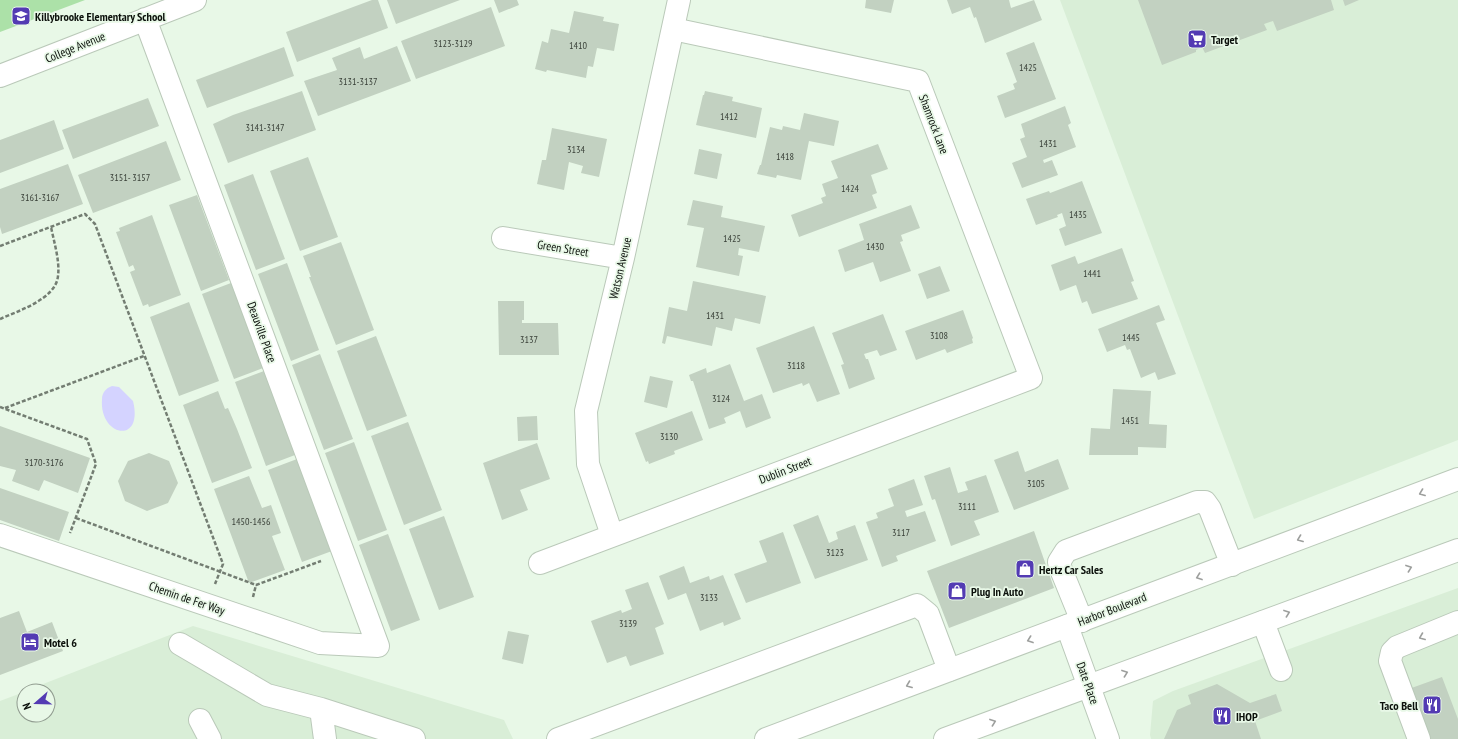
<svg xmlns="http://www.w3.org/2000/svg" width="1458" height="739" viewBox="0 0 1458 739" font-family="'PT Sans Narrow',sans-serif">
<rect width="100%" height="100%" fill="#e8f8e7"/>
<!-- built -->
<path fill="#d9eed7" d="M 1060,0 L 1458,0 L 1458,440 L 1254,519 Z
M 1458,588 L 1458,739 L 1151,739 L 1150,735 L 1153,701 L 1173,691 Z
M 193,626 L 504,720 L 513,739 L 0,739 L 0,701 L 24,692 L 24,715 L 48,715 L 48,691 L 25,691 Z"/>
<!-- green -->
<path fill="#ace1a8" d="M 0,0 L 85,0 L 0,32 Z"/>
<!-- water -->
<path fill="#d4d3ff" d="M 112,386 L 119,387 L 133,401 C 144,445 99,437 102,399 C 102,393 106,388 112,386 Z"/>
<!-- building -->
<path fill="#c2d1c1" d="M 372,0 L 378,0 L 388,28 L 297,62 L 286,32 Z
M 387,0 L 460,0 L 396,24 Z
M 494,0 L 517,0 L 519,5 L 499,13 Z
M 866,0 L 894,0 L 891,13 L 865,8 Z
M 947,0 L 1009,0 L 1011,8 L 1034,0 L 1042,20 L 985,43 L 976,17 L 974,18 L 970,7 L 952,14 Z
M 1138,0 L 1331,0 L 1334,10 L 1277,31 L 1273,21 L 1264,24 L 1267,30 L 1205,53 L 1202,47 L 1196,50 L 1196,52 L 1162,65 Z
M 1343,0 L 1359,0 L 1345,6 Z
M 491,7 L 505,46 L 416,79 L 401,41 Z
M 574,11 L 604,17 L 603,21 L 619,24 L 614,51 L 597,48 L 593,67 L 588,66 L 586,78 L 547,70 L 546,72 L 535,69 L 542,41 L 548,43 L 551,29 L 569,33 Z
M 1034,42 L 1056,99 L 1005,118 L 997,96 L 1015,89 L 1013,84 L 1017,82 L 1006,53 Z
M 397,46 L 411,81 L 318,116 L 304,81 L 337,70 L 332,58 L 360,47 L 364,59 Z
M 284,47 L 294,76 L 207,108 L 196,80 Z
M 302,91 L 316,130 L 228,163 L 213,124 L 233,115 Z
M 705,91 L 733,97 L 732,101 L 762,108 L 756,138 L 696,125 L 703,95 L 704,95 Z
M 148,98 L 159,126 L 73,159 L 62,130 Z
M 1065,106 L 1071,123 L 1068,125 L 1076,147 L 1043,160 L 1044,163 L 1052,160 L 1058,175 L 1022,188 L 1012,163 L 1027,157 L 1020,139 L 1025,137 L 1021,124 Z
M 804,113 L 839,121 L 834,146 L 809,141 L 801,180 L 777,175 L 776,178 L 757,174 L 760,165 L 761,165 L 770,127 L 782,130 L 783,126 L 800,130 Z
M 54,120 L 64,149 L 0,173 L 0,140 Z
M 552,128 L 607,139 L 599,177 L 581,173 L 583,166 L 569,162 L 564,190 L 537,184 L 542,160 L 546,160 Z
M 166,141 L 181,180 L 93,213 L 78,175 Z
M 878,144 L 888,169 L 871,175 L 877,193 L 872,195 L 877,208 L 799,237 L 791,215 L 823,203 L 821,198 L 826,196 L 822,184 L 838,178 L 831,161 Z
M 699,149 L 722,154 L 717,179 L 694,174 Z
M 308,157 L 338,237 L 300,251 L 270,171 Z
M 68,164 L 83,204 L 2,234 L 0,227 L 0,189 Z
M 253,174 L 285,259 L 256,270 L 224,185 Z
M 1082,181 L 1102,233 L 1065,246 L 1059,229 L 1066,226 L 1062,213 L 1057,215 L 1058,217 L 1036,225 L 1026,199 L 1049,191 L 1050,193 Z
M 197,195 L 229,280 L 201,291 L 169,205 Z
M 693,200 L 723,206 L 721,217 L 765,226 L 759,252 L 739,248 L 738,255 L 743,256 L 739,276 L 696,267 L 704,228 L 687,225 Z
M 911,205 L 920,228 L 901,235 L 903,241 L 900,242 L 911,271 L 880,282 L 873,262 L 845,272 L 838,250 L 864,240 L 859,224 Z
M 152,215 L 181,295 L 149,307 L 148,304 L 143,306 L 130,272 L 135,270 L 133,265 L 129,267 L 116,232 L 120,231 L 119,228 Z
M 341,242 L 374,330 L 336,345 L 309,277 L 311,277 L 303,256 Z
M 1122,248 L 1134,281 L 1131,282 L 1138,299 L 1092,314 L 1087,301 L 1082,303 L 1076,285 L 1060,291 L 1051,265 L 1075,256 L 1078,264 Z
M 287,263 L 319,350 L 291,361 L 258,274 Z
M 940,266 L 950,291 L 927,299 L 918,274 Z
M 693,281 L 766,296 L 760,324 L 735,318 L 732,331 L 716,327 L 712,346 L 667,336 L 665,344 L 662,343 L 669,307 L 687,311 Z
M 231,283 L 263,368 L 234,379 L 202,294 Z
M 498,301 L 524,301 L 524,320 L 522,320 L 522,323 L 558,323 L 559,355 L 499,355 Z
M 189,302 L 219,381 L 179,396 L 150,317 Z
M 1159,305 L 1165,320 L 1156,323 L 1176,374 L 1158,380 L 1155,372 L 1141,378 L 1130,349 L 1127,350 L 1125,345 L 1107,352 L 1098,329 Z
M 963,310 L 973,338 L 972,339 L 973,343 L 947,353 L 945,349 L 916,360 L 905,331 Z
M 883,314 L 897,350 L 880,356 L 877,350 L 864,354 L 866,359 L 868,359 L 875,379 L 849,389 L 841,365 L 844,364 L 832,333 Z
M 814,326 L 840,394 L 817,402 L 809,383 L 803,386 L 802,383 L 773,393 L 756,348 Z
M 376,336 L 407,416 L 367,431 L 337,351 Z
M 320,354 L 353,439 L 324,450 L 292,365 Z
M 730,364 L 744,401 L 762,394 L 771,418 L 746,428 L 740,411 L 724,418 L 726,423 L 709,429 L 693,381 L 691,381 L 689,375 L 706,368 L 707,373 Z
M 264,371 L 295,455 L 266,466 L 235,382 Z
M 650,376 L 673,381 L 667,408 L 644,402 Z
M 1113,389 L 1151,391 L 1149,424 L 1167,425 L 1166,448 L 1138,447 L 1138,455 L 1089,455 L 1091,428 L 1110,429 Z
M 218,391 L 225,409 L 228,408 L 237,429 L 252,468 L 212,483 L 183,405 Z
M 692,411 L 703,440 L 674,451 L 675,454 L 649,464 L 648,461 L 646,462 L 635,433 Z
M 537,416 L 538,440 L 518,441 L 517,417 Z
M 408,422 L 442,510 L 404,525 L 371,436 Z
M 0,426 L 90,458 L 78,493 L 44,480 L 39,491 L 12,481 L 16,470 L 0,466 Z
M 354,442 L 387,530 L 358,541 L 325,453 Z
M 537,443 L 550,479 L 520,490 L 528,510 L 502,520 L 483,463 Z
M 1018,451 L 1025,472 L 1058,459 L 1069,489 L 1014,510 L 994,460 Z
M 149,453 L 169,461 L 178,483 L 168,503 L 147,511 L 125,501 L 118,481 L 128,461 Z
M 297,459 L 332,551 L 302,562 L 268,470 Z
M 950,467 L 958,493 L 968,490 L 965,482 L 986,475 L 999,512 L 974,521 L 980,535 L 951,546 L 935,499 L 932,500 L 924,476 Z
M 249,476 L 262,508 L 271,505 L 281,533 L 272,536 L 285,570 L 249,583 L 214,489 Z
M 914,479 L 923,505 L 905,511 L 907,517 L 925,511 L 936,541 L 896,556 L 898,561 L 882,567 L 866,522 L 878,518 L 876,513 L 894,506 L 888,489 Z
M 0,488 L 69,512 L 59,541 L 0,520 Z
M 818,515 L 829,543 L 838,539 L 836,532 L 855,525 L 868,560 L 815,579 L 793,525 Z
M 444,516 L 474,597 L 439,610 L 409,529 Z
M 1034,531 L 1054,588 L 949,628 L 927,571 Z
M 783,532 L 801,583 L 746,603 L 734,574 L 767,562 L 759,541 Z
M 388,534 L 420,620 L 391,631 L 359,545 Z
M 684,566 L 690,583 L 709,576 L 710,580 L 723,575 L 741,619 L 724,626 L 723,622 L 700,631 L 686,593 L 668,600 L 659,576 Z
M 648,582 L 664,624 L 655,628 L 664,654 L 630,666 L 626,656 L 607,663 L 591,621 L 621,610 L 622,613 L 632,609 L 625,590 Z
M 19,611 L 27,632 L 52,622 L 63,651 L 0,675 L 0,618 Z
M 508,631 L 529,635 L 523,664 L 502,659 Z
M 1442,677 L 1458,719 L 1458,739 L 1424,739 L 1406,690 Z
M 1217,684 L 1250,703 L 1276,694 L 1282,711 L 1255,721 L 1261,739 L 1164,739 L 1177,710 L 1191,704 L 1188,695 Z"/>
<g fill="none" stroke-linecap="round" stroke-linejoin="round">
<!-- minor casing -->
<g stroke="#bac9b9" stroke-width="24">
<path id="minor" d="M 0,76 L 195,0
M 503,238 L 623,258
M 0,535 L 320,643 L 378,646 L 145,19
M 612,535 L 588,464 L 586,411 L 623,258 L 679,0
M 540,563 L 1031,378 L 918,81 L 673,29
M 1082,621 L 1060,567 L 1059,562 L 1066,551 L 1197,502 L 1205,502 L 1210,509 L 1232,565
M 1263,622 L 1281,670
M 1067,626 L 1108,739
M 180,644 L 267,695 L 321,709 L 414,739
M 321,709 L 325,739
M 200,720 L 210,739
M 558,739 L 917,605 L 928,614 L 949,670
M 1419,739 L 1390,661 L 1392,652 L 1397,647 L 1458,622"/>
</g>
<!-- major casing -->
<g stroke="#bac9b9" stroke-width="24">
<path id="major" d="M 766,739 L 1458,479
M 945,739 L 1458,550"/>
</g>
<!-- path -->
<path stroke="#737d72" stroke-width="2.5" stroke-dasharray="4 2" stroke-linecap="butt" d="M 0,246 L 85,214 L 95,224 L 223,564 L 215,584
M 0,319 C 18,311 56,299 58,276 C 60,261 54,242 51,227
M 0,407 L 87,439 L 96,464 L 70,533
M 5,408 L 144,356
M 76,518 L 256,585 L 321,561
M 253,597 L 256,585"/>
<!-- minor -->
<use href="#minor" stroke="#fff" stroke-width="22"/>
<!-- major -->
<use href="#major" stroke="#fff" stroke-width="22"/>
</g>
<!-- one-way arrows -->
<defs><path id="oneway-chevron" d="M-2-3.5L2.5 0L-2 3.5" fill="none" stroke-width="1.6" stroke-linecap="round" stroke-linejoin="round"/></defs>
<g stroke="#9d9f9d">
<use href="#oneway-chevron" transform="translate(1422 493) rotate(159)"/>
<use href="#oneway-chevron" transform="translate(1300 539) rotate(159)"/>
<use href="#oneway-chevron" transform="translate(1409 568) rotate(-20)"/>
<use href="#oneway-chevron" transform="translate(1199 577) rotate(160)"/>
<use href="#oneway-chevron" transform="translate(1287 613) rotate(-20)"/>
<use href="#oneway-chevron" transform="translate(1422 637) rotate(158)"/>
<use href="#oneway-chevron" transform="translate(1030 640) rotate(160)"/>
<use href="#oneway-chevron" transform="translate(1125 673) rotate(-20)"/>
<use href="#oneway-chevron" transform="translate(909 685) rotate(159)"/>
<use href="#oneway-chevron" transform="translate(993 722) rotate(-20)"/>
</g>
<!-- icons -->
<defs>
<g id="school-square" transform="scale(1)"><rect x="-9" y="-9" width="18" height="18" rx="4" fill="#533bb3" stroke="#e8f8e7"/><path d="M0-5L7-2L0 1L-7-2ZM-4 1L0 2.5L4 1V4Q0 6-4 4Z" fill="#fff"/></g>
<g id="supermarket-square" transform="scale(1)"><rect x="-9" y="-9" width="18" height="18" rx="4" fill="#533bb3" stroke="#e8f8e7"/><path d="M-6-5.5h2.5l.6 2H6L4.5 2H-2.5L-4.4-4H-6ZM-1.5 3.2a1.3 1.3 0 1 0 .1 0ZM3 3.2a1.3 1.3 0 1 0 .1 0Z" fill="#fff"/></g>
<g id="shop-square" transform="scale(1)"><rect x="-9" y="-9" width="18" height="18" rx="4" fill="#533bb3" stroke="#e8f8e7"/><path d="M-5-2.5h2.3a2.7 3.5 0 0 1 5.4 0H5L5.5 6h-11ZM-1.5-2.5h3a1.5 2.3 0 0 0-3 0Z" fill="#fff"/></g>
<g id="hotel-square" transform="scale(1)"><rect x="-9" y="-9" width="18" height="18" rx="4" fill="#533bb3" stroke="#e8f8e7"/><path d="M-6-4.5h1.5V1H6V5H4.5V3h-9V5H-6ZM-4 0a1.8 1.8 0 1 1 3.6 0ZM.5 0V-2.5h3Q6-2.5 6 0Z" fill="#fff"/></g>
<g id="restaurant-square" transform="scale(1)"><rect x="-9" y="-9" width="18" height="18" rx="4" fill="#533bb3" stroke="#e8f8e7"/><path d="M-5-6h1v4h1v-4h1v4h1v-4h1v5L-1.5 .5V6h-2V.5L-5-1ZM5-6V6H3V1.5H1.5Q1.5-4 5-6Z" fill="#fff"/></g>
</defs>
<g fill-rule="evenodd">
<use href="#school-square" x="21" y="16"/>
<use href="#supermarket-square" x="1197" y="39"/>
<use href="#shop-square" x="1025" y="569"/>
<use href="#shop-square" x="957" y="591"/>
<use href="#hotel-square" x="30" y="642"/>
<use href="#restaurant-square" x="1432" y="705"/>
<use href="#restaurant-square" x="1222" y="716"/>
</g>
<g text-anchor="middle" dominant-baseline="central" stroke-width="3.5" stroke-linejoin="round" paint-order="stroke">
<!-- number labels -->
<g font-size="10" fill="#394038">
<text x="453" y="43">3123-3129</text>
<text x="578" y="45">1410</text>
<text x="1028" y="67">1425</text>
<text x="358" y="81">3131-3137</text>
<text x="729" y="116">1412</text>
<text x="265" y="127">3141-3147</text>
<text x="1048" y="143">1431</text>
<text x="576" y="149">3134</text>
<text x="785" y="156">1418</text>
<text x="130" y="177">3151- 3157</text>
<text x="850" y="188">1424</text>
<text x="40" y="197">3161-3167</text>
<text x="1078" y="214">1435</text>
<text x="732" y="238">1425</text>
<text x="875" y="246">1430</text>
<text x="1092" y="273">1441</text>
<text x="715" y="315">1431</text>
<text x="939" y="335">3108</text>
<text x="1131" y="337">1445</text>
<text x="529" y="339">3137</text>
<text x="796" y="365">3118</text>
<text x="721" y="398">3124</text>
<text x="1130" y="420">1451</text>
<text x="669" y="436">3130</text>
<text x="44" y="462">3170-3176</text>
<text x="1036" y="483">3105</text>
<text x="967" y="506">3111</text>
<text x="251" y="521">1450-1456</text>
<text x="901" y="532">3117</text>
<text x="835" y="552">3123</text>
<text x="709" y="597">3133</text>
<text x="628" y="623">3139</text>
</g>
<!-- poi labels -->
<g font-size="12" font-weight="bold" fill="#0b100b" stroke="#e8f8e7" text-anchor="start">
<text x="35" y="16">Killybrooke Elementary School</text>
<text x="1211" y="39">Target</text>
<text x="1039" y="569">Hertz Car Sales</text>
<text x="971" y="591">Plug In Auto</text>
<text x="44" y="642">Motel 6</text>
<text x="1418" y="705" text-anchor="end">Taco Bell</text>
<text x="1236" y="716">IHOP</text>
</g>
<!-- street labels -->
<g font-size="12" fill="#0b100b" stroke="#e8f8e7">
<text transform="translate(75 47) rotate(-22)">College Avenue</text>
<text transform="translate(934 124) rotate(69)">Shamrock Lane</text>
<text transform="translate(563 248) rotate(9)">Green Street</text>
<text transform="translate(620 268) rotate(-77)">Watson Avenue</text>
<text transform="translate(262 332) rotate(70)">Deauville Place</text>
<text transform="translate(785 470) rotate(-21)">Dublin Street</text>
<text transform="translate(187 598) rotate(19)">Chemin de Fer Way</text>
<text transform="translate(1112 609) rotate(-21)">Harbor Boulevard</text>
<text transform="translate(1088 683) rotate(70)">Date Place</text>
</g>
</g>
<!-- north arrow -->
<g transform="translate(36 703) rotate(250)"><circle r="19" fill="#e8f8e7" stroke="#909b8f"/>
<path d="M0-3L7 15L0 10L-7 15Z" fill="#533bb3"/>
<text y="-6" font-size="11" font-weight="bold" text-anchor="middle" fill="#0b100b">N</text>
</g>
</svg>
